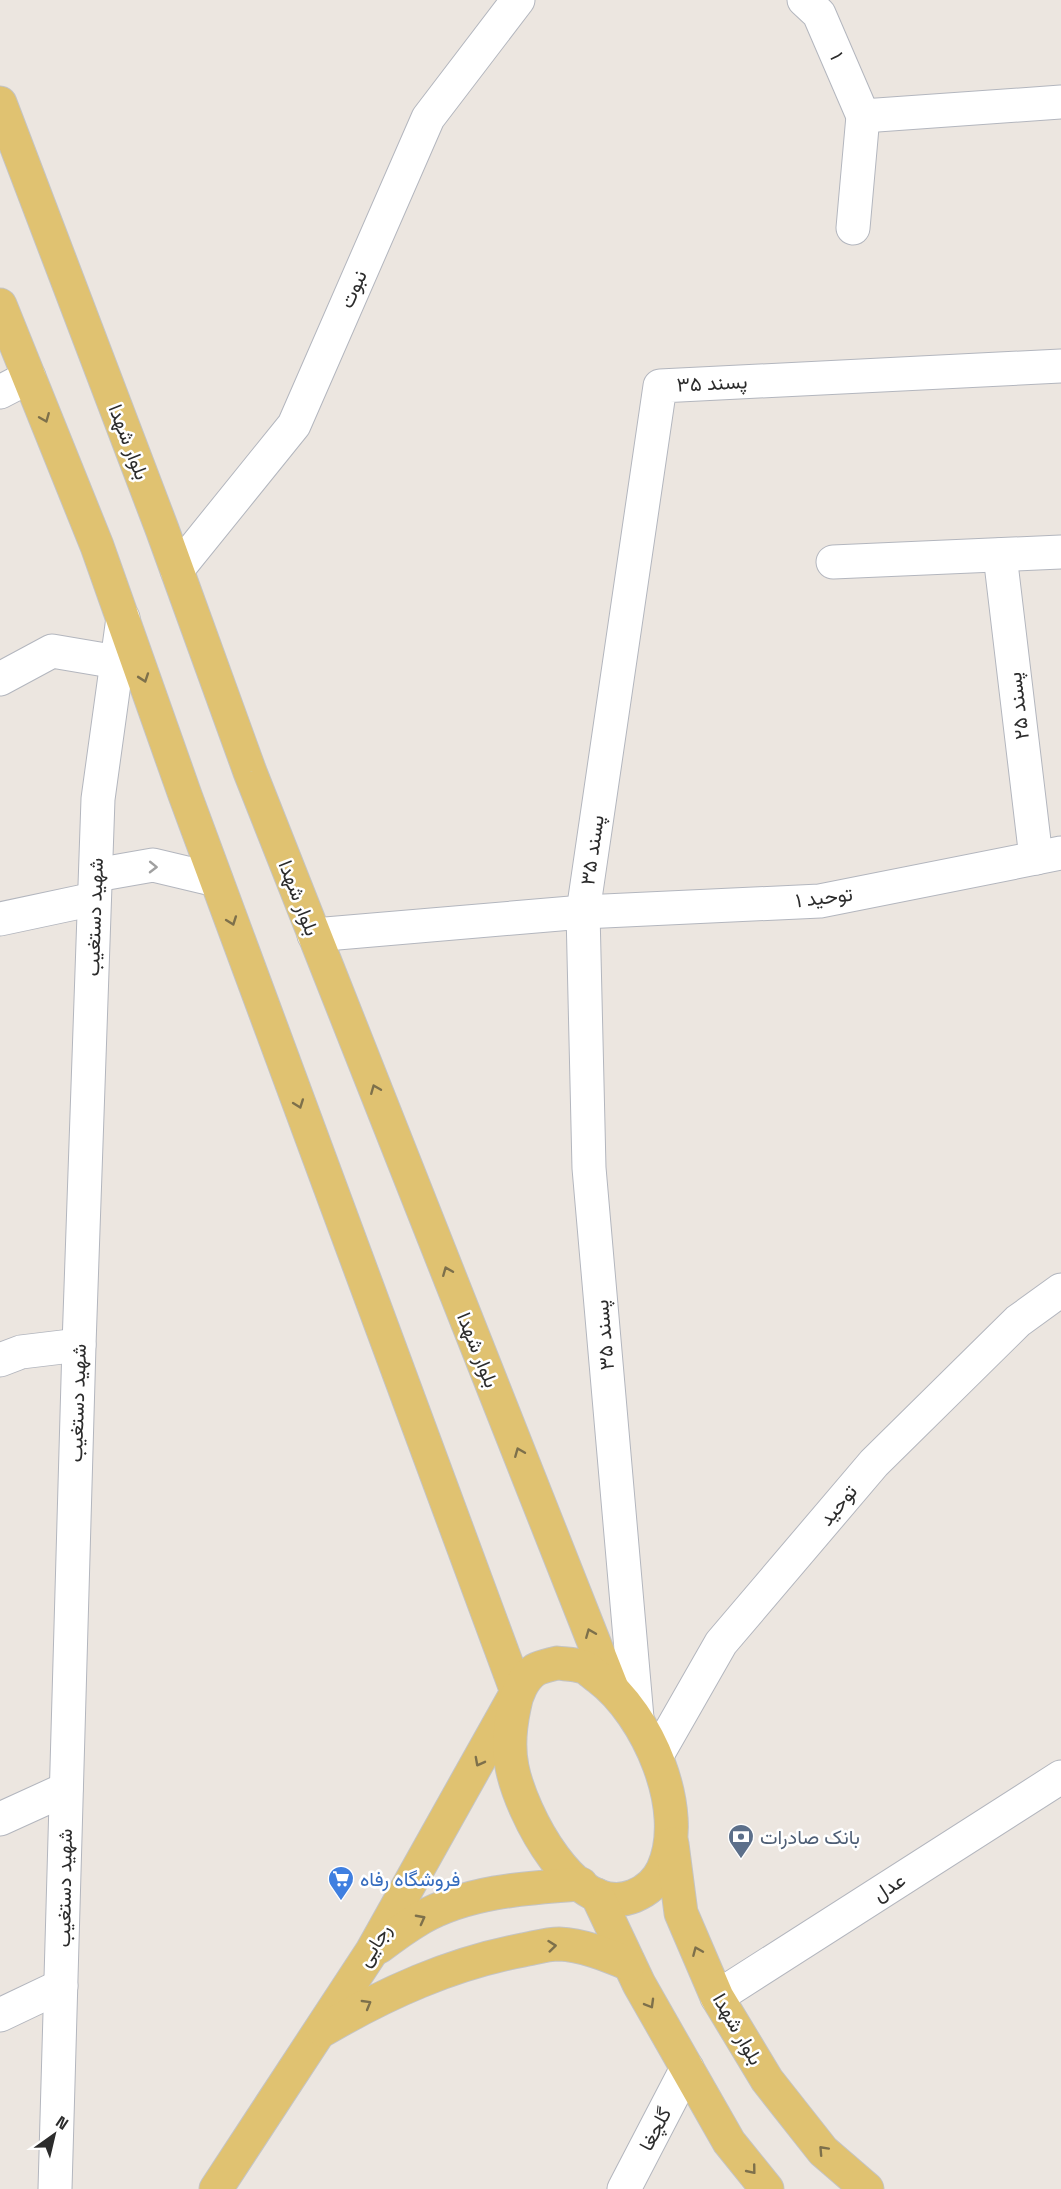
<svg xmlns="http://www.w3.org/2000/svg" width="1061" height="2189" font-family="'Space Grotesk',Vazirmatn,sans-serif">
<style>
.lines{fill:none;stroke-linecap:round;stroke-linejoin:round}
.minor-casing{stroke:#b3b6be;stroke-width:35}
.major-casing{stroke:#c4c4c4;stroke-width:35}
.minor{stroke:#fff;stroke-width:33}
.major{stroke:#e0c271;stroke-width:33}
.oneway{stroke:#7d704b}
.oneway2{stroke:#a0a0a0}
.labels{text-anchor:middle;stroke-width:5;stroke-linejoin:round;paint-order:stroke}
.street-label{font-size:20px;fill:#2c2c2c;stroke:#fff}
.service-label{font-size:20px;fill:#4e5e75;stroke:#fff;text-anchor:start}
.shop-label{font-size:20px;fill:#366cbe;stroke:#fff;text-anchor:start}
</style>
<rect width="100%" height="100%" fill="#ece6e0"/>
<g class="lines">
<defs>
<g id="minor">
<polyline points="804,0 819,14 863,116"/>
<polyline points="853,228 863,116 1061,102"/>
<polyline points="0,392 29,377"/>
<polyline points="1000,555 1036,858"/>
<polyline points="833,562 1061,552"/>
<polyline points="177,570 294,425 428,118 518,0"/>
<polyline points="0,679 52,651 117,662"/>
<polyline points="96,875 153,865 216,880"/>
<polyline points="0,919 94,899"/>
<polyline points="314,935 583,912 820,901 1061,853"/>
<polyline points="0,1360 21,1352 79,1345"/>
<polyline points="637,1718 589,1168 583,912 660,386 1061,366"/>
<polyline points="657,1755 721,1643 874,1463 1018,1321 1061,1290"/>
<polyline points="0,1819 66,1789"/>
<polyline points="717,1997 1061,1777"/>
<polyline points="0,2015 61,1986"/>
<polyline points="55,2189 79,1345 98,799 123,618"/>
<polyline points="624,2189 687,2068"/>
</g>
<g id="major">
<polyline points="0,103 162,529 250,772 612,1688"/>
<polyline points="0,305 97,546 185,795 517,1692 372,1951 216,2189"/>
<path d="M557 1663C565 1664 576 1664 584 1667 589 1669 594 1675 599 1678 647 1714 690 1810 663 1869 657 1882 646 1891 634 1896 575 1920 521 1813 512 1767 508 1748 510 1727 514 1708 516 1695 523 1678 535 1670 542 1666 550 1665 557 1663Z"/>
<polyline points="672,1844 681,1913 717,1997 767,2080 823,2151 867,2189"/>
<polyline points="597,1895 639,1984 729,2142 767,2189"/>
<path d="M379 1947C392 1937 406 1927 421 1918 469 1891 527 1888 581 1884"/>
<path d="M323 2030C386 1993 450 1964 523 1950 534 1948 547 1944 559 1944 583 1945 607 1955 629 1964"/>
</g>
</defs>
<!-- minor casing -->
<use href="#minor" class="minor-casing"/>
<!-- major casing -->
<use href="#major" class="major-casing"/>
<!-- minor -->
<use href="#minor" class="minor"/>
<!-- major -->
<use href="#major" class="major"/>
</g>
<!-- one-way arrows -->
<defs><path id="oneway-chevron" d="M-2-3.5L2.5 0L-2 3.5" fill="none" stroke-width="1.6" stroke-linecap="round" stroke-linejoin="round" transform="scale(1.5)"/></defs>
<g class="oneway">
<use href="#oneway-chevron" transform="translate(45 418) rotate(68)"/>
<use href="#oneway-chevron" transform="translate(144 678) rotate(71)"/>
<use href="#oneway-chevron" transform="translate(232 921) rotate(70)"/>
<use href="#oneway-chevron" transform="translate(375 1089) rotate(-112)"/>
<use href="#oneway-chevron" transform="translate(299 1104) rotate(70)"/>
<use href="#oneway-chevron" transform="translate(447 1271) rotate(-112)"/>
<use href="#oneway-chevron" transform="translate(519 1452) rotate(-112)"/>
<use href="#oneway-chevron" transform="translate(590 1633) rotate(-112)"/>
<use href="#oneway-chevron" transform="translate(479 1762) rotate(118)"/>
<use href="#oneway-chevron" transform="translate(421 1919) rotate(-28)"/>
<use href="#oneway-chevron" transform="translate(552 1946) rotate(-6)"/>
<use href="#oneway-chevron" transform="translate(697 1951) rotate(-113)"/>
<use href="#oneway-chevron" transform="translate(367 2004) rotate(-30)"/>
<use href="#oneway-chevron" transform="translate(650 2004) rotate(60)"/>
<use href="#oneway-chevron" transform="translate(823 2150) rotate(-133)"/>
<use href="#oneway-chevron" transform="translate(752 2170) rotate(51)"/>
</g>
<use class="oneway2" href="#oneway-chevron" transform="translate(153 867) rotate(1)"/>
<!-- icons -->
<defs>
<symbol id="bank-pin" viewBox="-11 -11 22 30"><path d="M0 17L-7.5 6A9.5 9.5 0 1 1 7.5 6Z" fill="#5c6f8a" stroke="#fff"/><path d="M-6-4H6V4H-6ZM0-2.3a2.3 2.3 0 1 0 0 4.6a2.3 2.3 0 1 0 0-4.6Z" fill="#fff"/></symbol>
<symbol id="supermarket-pin" viewBox="-11 -11 22 30"><path d="M0 17L-7.5 6A9.5 9.5 0 1 1 7.5 6Z" fill="#3f7fe0" stroke="#fff"/><path d="M-6-5.5h2.5l.6 2H6L4.5 2H-2.5L-4.4-4H-6ZM-1.5 3.2a1.3 1.3 0 1 0 .1 0ZM3 3.2a1.3 1.3 0 1 0 .1 0Z" fill="#fff"/></symbol>
</defs>
<g fill-rule="evenodd">
<use href="#bank-pin" x="726" y="1822" width="30" height="40"/>
<use href="#supermarket-pin" x="326" y="1864" width="30" height="40"/>
</g>
<g class="labels">
<!-- street labels -->
<g class="street-label">
<text transform="translate(837 56) rotate(67)" y="7">۱</text>
<text transform="translate(353 289) rotate(-66)" y="7">نبوت</text>
<text transform="translate(712 383) rotate(-3)" y="7">پسند ۳۵</text>
<text transform="translate(129 442) rotate(69)" y="7">بلوار شهدا</text>
<text transform="translate(1018 706) rotate(-97)" y="7">پسند ۲۵</text>
<text transform="translate(592 850) rotate(-82)" y="7">پسند ۳۵</text>
<text transform="translate(824 897) rotate(-7)" y="7">توحید ۱</text>
<text transform="translate(299 898) rotate(69)" y="7">بلوار شهدا</text>
<text transform="translate(94 917) rotate(-88)" y="7">شهید دستغیب</text>
<text transform="translate(604 1335) rotate(-95)" y="7">پسند ۳۵</text>
<text transform="translate(478 1350) rotate(68)" y="7">بلوار شهدا</text>
<text transform="translate(77 1403) rotate(-88)" y="7">شهید دستغیب</text>
<text transform="translate(838 1505) rotate(-50)" y="7">توحید</text>
<text transform="translate(889 1887) rotate(-33)" y="7">عدل</text>
<text transform="translate(64 1888) rotate(-89)" y="7">شهید دستغیب</text>
<text transform="translate(374 1945) rotate(-58)" y="7">رجایی</text>
<text transform="translate(738 2029) rotate(60)" y="7">بلوار شهدا</text>
<text transform="translate(655 2129) rotate(-62)" y="7">گلچغا</text>
</g>
<!-- service labels -->
<g class="service-label">
<text x="760" y="1844">بانک صادرات</text>
</g>
<!-- shop labels -->
<g class="shop-label">
<text x="360" y="1886">فروشگاه رفاه</text>
</g>
</g>
<!-- north arrow -->
<g transform="translate(54 2135) rotate(34)" stroke="#ffffff" stroke-width="4.5" paint-order="stroke">
<path d="M0-4.5L10 22L0 15L-10 22Z" fill="#2c2c2c"/>
<text y="-9" font-size="16" font-weight="bold" text-anchor="middle" fill="#2c2c2c">N</text>
</g>
</svg>
